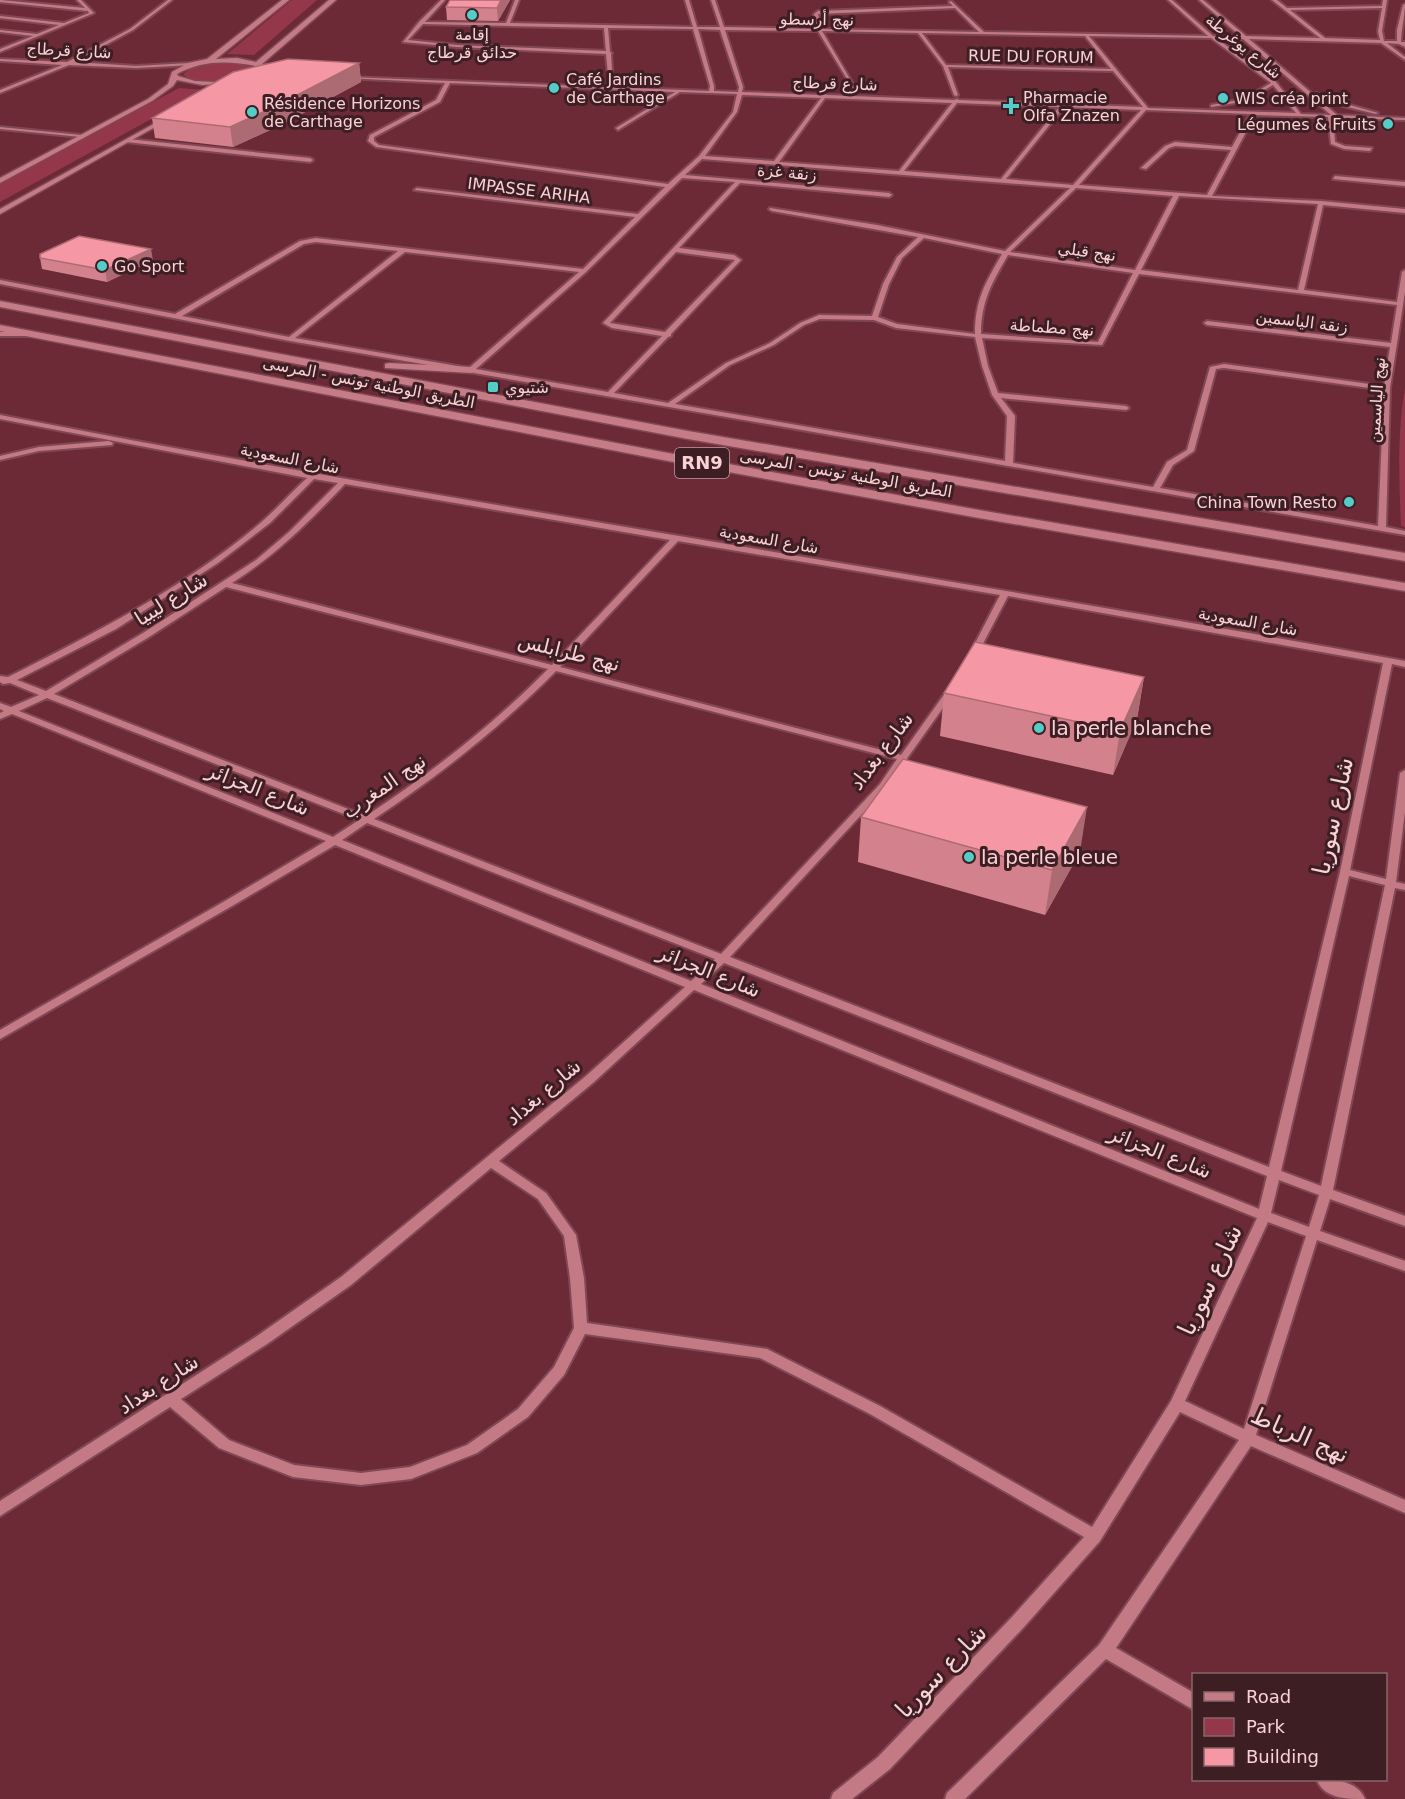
<svg xmlns="http://www.w3.org/2000/svg" width="1405" height="1799" font-family="'DejaVu Sans',Vazirmatn,sans-serif">
<style>
.green{fill:#95374a}
.lines{fill:none;stroke-linecap:round;stroke-linejoin:round}
.minor-casing{stroke:#804855;stroke-width:4}
.major-casing{stroke:#804855;stroke-width:3}
.highway-casing{stroke:#804855;stroke-width:3}
.minor{fill:#c37a84;fill-rule:evenodd}
.major{fill:#c47b85;fill-rule:evenodd}
.highway{fill:#c57c86;fill-rule:evenodd}
.wall{fill:#d3828d}
.shaded-wall{fill:#ac6a73}
.building{fill:#f597a4;stroke:#ac6a73;stroke-width:1.5}
.poi-dot{fill:#54cdc8;stroke:#3d1f23;stroke-width:2}
.labels{text-anchor:middle;stroke-width:6;stroke-linejoin:round;paint-order:stroke}
.far-street-label{font-size:16px;fill:#fad1d5;stroke:#3d1f23}
.far-poi-label{font-size:16px;fill:#fad1d5;stroke:#3d1f23;text-anchor:start}
.shield{fill:#3d1f23;stroke:#c19ca0;stroke-width:1.5}
.shield-label{font-size:18px;font-weight:bold;fill:#fad1d5}
.street-label{font-size:20px;fill:#fad1d5;stroke:#3d1f23}
.poi-label{font-size:20px;fill:#fad1d5;stroke:#3d1f23;text-anchor:start}
.near-street-label{font-size:24px;fill:#fad1d5;stroke:#3d1f23}
</style>
<rect width="100%" height="100%" fill="#6b2a36"/>
<!-- green -->
<g class="green">
<polygon points="292,0 317,0 254,55 227,54"/>
<path d="M221 62 248 64 259 70C240 76 199 92 183 74L195 66Z"/>
<polygon points="179,88 204,90 0,202 0,184"/>
<path d="M1405 388V527L1401 526C1399 479 1397 435 1405 388Z"/>
</g>
<g class="lines">
<defs>
<g id="minor">
<polygon points="0,0 85,8 77,0 81,0 94,13 0,52 0,49 33,36 0,32 0,30 37,34 59,25 0,18 0,16 64,23 89,13 88,11 0,2"/>
<polygon points="168,0 172,0 133,30 74,62 136,66 190,63 192,65 136,68 69,65 0,93 0,90 62,65 0,61 0,59 67,62 130,29"/>
<path d="M441 0H445L425 22 506 23 515 0H519L510 23 693 27 685 0H689L697 27H720L711 0H715L724 27 817 29 814 14 818 11 953 6 949 2 951 1 984 32 1208 36 1168 0H1172L1213 36H1240L1199 0H1203L1246 36 1320 38 1272 0H1277L1287 8 1382 6 1383 0H1387L1382 31 1384 41H1397V30L1403 5 1405 4C1405 17 1401 29 1401 42H1405V47L1399 44 1387 43 1405 57V60L1381 43 1249 39 1337 115 1405 118V120L1333 118 1335 142 1345 146 1372 148 1370 151 1344 149 1331 144 1328 117 1255 115 1212 196 1321 201 1405 209V213L1323 205 1304 290 1397 302 1402 272 1405 270V292L1390 388 1386 527 1405 531V535L290 341 0 284V280L175 314 300 241 316 238 583 269 635 217 414 190 417 188 638 214 665 187 376 147 368 141 370 135 436 100 445 83 346 78 348 77 709 91 710 86 693 29 608 28 610 52 612 53 611 54 613 85 611 86 609 85 606 54 457 47 403 42 419 22ZM955 8 979 32 822 29 818 14ZM1382 8 1378 31 1380 40 1325 38 1290 10ZM423 24 604 28 606 51 457 45 408 40ZM698 29 720 30 739 87 738 92 714 91V86ZM725 30 818 31 855 92 857 91 822 31 918 33 943 66 954 95 956 96 958 95 948 67 1113 71 1143 107 959 100 957 99 954 100 827 95 825 94 823 95 742 92 743 87ZM922 33 1085 36 1111 69 946 65ZM1089 36 1211 38 1271 83 1244 99 1211 105V107L1247 101 1273 85 1296 113 1148 108ZM1216 38 1243 39 1331 115 1301 114 1276 82ZM450 83 675 92 616 128 618 130 680 92 737 94 733 112 699 156 668 184 379 145 374 141V137L440 102ZM742 95 821 98 774 161 705 156 737 112ZM825 98 952 103 899 171 779 162ZM957 103 1059 107 1001 179 904 171ZM1064 107 1141 110 1073 185 1006 179ZM1146 110 1250 114 1232 147 1175 142 1165 146 1141 168 1146 169 1169 148 1175 146 1231 150 1207 195 1079 185ZM702 159 1070 188 1005 251 877 225 770 208 769 209 772 211 918 237 897 257 883 284 872 316 819 315 800 323 770 343 726 363 668 403 614 393 668 337 671 336V334L741 260 734 255 679 248 740 183 889 197 892 195 889 193 685 175ZM682 178 735 182 603 323 612 328 662 336 608 392 476 369 586 272ZM1076 188 1173 196 1135 270 1010 252ZM1179 196 1318 204 1298 290 1141 270ZM924 238 1002 254C986 282 975 299 975 334L897 324 878 317 889 284 902 258ZM316 242 398 251 289 337 182 316 304 244ZM405 252 579 272 469 368 295 338ZM676 252 735 260 665 332 610 323ZM1008 255 1133 273 1098 342 981 334C981 301 992 283 1008 255ZM1139 274 1397 305 1391 343 1207 321 1204 323 1207 325 1390 347 1384 386 1224 364 1210 367 1187 450 1167 462 1153 487 1013 463 1015 416 1001 398 1126 410 1129 408 1126 406 998 393 988 366 982 338 1102 345ZM820 319 874 320 896 328 975 337 982 366 992 395 1007 416 1005 461 675 404 730 365 774 345 804 325ZM1224 368 1384 390 1378 526 1160 488 1173 465 1194 451 1216 369Z"/>
<polygon points="1316,93 1343,103 1378,113 1376,114 1339,105 1314,95"/>
<polygon points="0,127 81,135 83,136 81,137 0,129"/>
<polygon points="128,139 310,158 313,160 310,162 126,142"/>
<polygon points="1335,176 1405,182 1405,186 1333,179"/>
<polygon points="0,332 27,332 30,334 27,336 0,336"/>
<path d="M0 415C467 506 937 575 1405 661V667L1392 664 1350 870 1386 879 1400 773 1405 770V812L1396 882 1405 884V890L1395 888 1333 1190 1405 1216V1226L1330 1199 1320 1231 1405 1261V1271L1317 1240 1256 1435 1405 1500V1513L1251 1446 1116 1648 1194 1693V1710L1106 1659 965 1799H945L947 1793 1099 1645 1239 1440 1180 1412 1100 1541 1024 1627 890 1769 852 1799H831L833 1793 878 1757 1012 1617 1084 1537 870 1414 760 1358 585 1334 564 1375 528 1417 477 1453 411 1479 361 1485 293 1477 219 1448 170 1407 0 1516V1501L257 1336 341 1277 586 1076 685 987 335 845 232 906 0 1039V1030L225 901 326 841 12 714 0 719V713L4 711 0 709V703L11 707 39 695 10 683 3 684 0 682V676L8 677C97 632 189 585 265 519 279 506 293 491 307 478L0 419ZM314 479 338 483 289 532 256 560 143 633 46 691 17 680 116 629 218 563 270 523ZM345 484 670 540 552 665 232 583C277 554 308 523 345 484ZM678 541 1000 595 969 655 973 658 977 655 1008 596 1383 663 1340 872 1269 1167 730 957 886 788 955 691 951 688 948 689 901 755 560 667ZM226 587 548 669C493 725 431 773 366 816L54 694 149 637ZM556 671 897 759 880 784 721 954 374 819C440 775 501 727 556 671ZM47 698 359 820 333 837 19 711ZM367 823 715 959 691 981 342 840ZM1349 876 1385 885 1321 1186 1281 1171ZM724 963 1267 1176 1259 1209 701 984ZM694 990 1257 1218 1171 1401 1092 1527 880 1406 767 1349 587 1323 584 1278 576 1235 546 1193 499 1161 594 1082ZM491 1168 538 1199 564 1236 570 1278 574 1328 554 1367 518 1409 467 1445 410 1467 361 1473 294 1465 229 1440 181 1399 267 1344 351 1285ZM1279 1180 1319 1195 1309 1227 1271 1213ZM1268 1222 1306 1236 1244 1429 1185 1401Z"/>
<polygon points="109,441 113,443 112,445 39,451 0,460 0,456 39,447"/>
<path d="M1317 1780C1333 1778 1358 1781 1365 1799 1348 1799 1324 1799 1317 1780Z"/>
</g>
<g id="major">
<path d="M282 0H289L216 59 237 58 256 62 329 0H336L262 64 266 65 269 70 257 79 252 78 263 69 261 67C232 61 204 59 177 74L178 76 195 81 234 83 202 85 177 80 173 86 152 101 0 183V178L148 99 168 84 172 72 188 63 207 59Z"/>
<polygon points="168,116 173,117 0,214 0,209"/>
</g>
<g id="highway">
<polygon points="0,301 688,431 1405,553 1405,561 688,439 0,307"/>
<polygon points="0,325 663,452 979,510 1405,583 1405,591 979,518 663,460 0,331"/>
<polygon points="389,363 471,367 477,370 471,373 385,368 385,364"/>
</g>
</defs>
<!-- minor casing -->
<use href="#minor" class="minor-casing"/>
<!-- major casing -->
<use href="#major" class="major-casing"/>
<!-- highway casing -->
<use href="#highway" class="highway-casing"/>
<!-- minor -->
<use href="#minor" class="minor"/>
<!-- major -->
<use href="#major" class="major"/>
<!-- highway -->
<use href="#highway" class="highway"/>
</g>
<!-- wall -->
<g class="wall">
<polygon points="510,0 498,21 447,20 446,7"/>
<polygon points="359,63 361,82 281,125 233,147 155,138 152,118"/>
<polygon points="40,258 153,260 107,282 42,269"/>
<polygon points="1144,677 1137,719 1113,775 940,736 944,693"/>
<polygon points="861,817 1080,852 1045,915 858,862"/>
</g>
<!-- shaded-wall -->
<g class="shaded-wall">
<polygon points="501,0 510,0 498,21 497,8"/>
<polygon points="359,63 361,82 281,125 233,147 230,127"/>
<polygon points="151,249 153,260 107,282 105,270"/>
<polygon points="1144,677 1137,719 1113,775 1120,731"/>
<polygon points="1087,807 1080,852 1045,915 1052,870"/>
</g>
<!-- building -->
<g class="building">
<polygon points="450,0 501,0 497,8 446,7"/>
<polygon points="288,59 359,63 278,105 230,127 152,118 233,72"/>
<polygon points="79,236 151,249 105,270 40,258 40,254"/>
<polygon points="975,642 1144,677 1120,731 944,693"/>
<polygon points="903,759 1087,807 1052,870 861,817"/>
</g>
<!-- markers -->
<g class="poi-dot">
<circle cx="472" cy="15" r="6"/>
<circle cx="554" cy="88" r="6"/>
<circle cx="1223" cy="98" r="6"/>
<path d="M1008 97h6v6h6v6h-6v6h-6v-6h-6v-6h6z"/>
<circle cx="252" cy="112" r="6"/>
<circle cx="1388" cy="124" r="6"/>
<circle cx="102" cy="266" r="6"/>
<rect x="487" y="381" width="12" height="12" rx="3"/>
<circle cx="1349" cy="502" r="6"/>
<circle cx="1039" cy="728" r="6"/>
<circle cx="969" cy="857" r="6"/>
</g>
<g class="labels">
<!-- far-street labels -->
<g class="far-street-label">
<text transform="translate(817 19) rotate(1)" y="6">نهج أرسطو</text>
<text transform="translate(1244 46) rotate(39)" y="6">شارع يوغرطة</text>
<text transform="translate(69 50) rotate(3)" y="6">شارع قرطاج</text>
<text transform="translate(1031 56) rotate(1)" y="6">RUE DU FORUM</text>
<text transform="translate(835 83) rotate(2)" y="6">شارع قرطاج</text>
<text transform="translate(787 172) rotate(5)" y="6">زنقة غزة</text>
<text transform="translate(529 190) rotate(7)" y="6">IMPASSE ARIHA</text>
<text transform="translate(1087 251) rotate(8)" y="6">نهج قبلي</text>
<text transform="translate(1302 321) rotate(7)" y="6">زنقة الياسمين</text>
<text transform="translate(1052 327) rotate(4)" y="6">نهج مطماطة</text>
<text transform="translate(369 382) rotate(11)" y="6">الطريق الوطنية تونس - المرسى</text>
<text transform="translate(1376 400) rotate(-86)" y="6">نهج الياسمين</text>
<text transform="translate(290 458) rotate(11)" y="6">شارع السعودية</text>
<text transform="translate(846 473) rotate(10)" y="6">الطريق الوطنية تونس - المرسى</text>
<text transform="translate(769 539) rotate(10)" y="6">شارع السعودية</text>
<text transform="translate(1248 621) rotate(10)" y="6">شارع السعودية</text>
</g>
<!-- far-poi labels -->
<g class="far-poi-label">
<text x="472" y="40" text-anchor="middle">إقامة<tspan x="472" dy="18">حدائق قرطاج</tspan></text>
<text x="566" y="85">Café Jardins<tspan x="566" dy="18">de Carthage</tspan></text>
<text x="1023" y="103">Pharmacie<tspan x="1023" dy="18">Olfa Znazen</tspan></text>
<text x="1235" y="104">WIS créa print</text>
<text x="264" y="109">Résidence Horizons<tspan x="264" dy="18">de Carthage</tspan></text>
<text x="1376" y="130" text-anchor="end">Légumes &amp; Fruits</text>
<text x="114" y="272">Go Sport</text>
<text x="505" y="393">شتيوي</text>
<text x="1337" y="508" text-anchor="end">China Town Resto</text>
</g>
<!-- shield labels -->
<rect class="shield" x="675" y="448" width="54" height="30" rx="4.5"/>
<g class="shield-label">
<text x="702" y="469">RN9</text>
</g>
<!-- street labels -->
<g class="street-label">
<text transform="translate(171 599) rotate(-32)" y="7">شارع ليبيا</text>
<text transform="translate(569 652) rotate(14)" y="7">نهج طرابلس</text>
<text transform="translate(881 751) rotate(-53)" y="7">شارع بغداد</text>
<text transform="translate(384 786) rotate(-35)" y="7">نهج المغرب</text>
<text transform="translate(258 789) rotate(22)" y="7">شارع الجزائر</text>
<text transform="translate(709 971) rotate(22)" y="7">شارع الجزائر</text>
<text transform="translate(543 1092) rotate(-40)" y="7">شارع بغداد</text>
<text transform="translate(1160 1152) rotate(22)" y="7">شارع الجزائر</text>
<text transform="translate(158 1384) rotate(-33)" y="7">شارع بغداد</text>
</g>
<!-- poi labels -->
<g class="poi-label">
<text x="1051" y="735">la perle blanche</text>
<text x="981" y="864">la perle bleue</text>
</g>
<!-- near-street labels -->
<g class="near-street-label">
<text transform="translate(1333 816) rotate(-78)" y="8">شارع سوريا</text>
<text transform="translate(1210 1280) rotate(-65)" y="8">شارع سوريا</text>
<text transform="translate(1300 1435) rotate(24)" y="8">نهج الرباط</text>
<text transform="translate(941 1671) rotate(-46)" y="8">شارع سوريا</text>
</g>
</g>
<!-- legend -->
<rect x="1192" y="1673" width="195" height="108" fill="#3d1f23" stroke="#89666a" stroke-width="1.5"/>
<rect x="1204" y="1692" width="30" height="9" fill="#c47b85" stroke="#89666a" stroke-width="1.5"/>
<text x="1246" y="1703" font-size="18" fill="#fad1d5">Road</text>
<rect x="1204" y="1718" width="30" height="18" fill="#95374a" stroke="#89666a" stroke-width="1.5"/>
<text x="1246" y="1733" font-size="18" fill="#fad1d5">Park</text>
<rect x="1204" y="1748" width="30" height="18" fill="#f597a4" stroke="#89666a" stroke-width="1.5"/>
<text x="1246" y="1763" font-size="18" fill="#fad1d5">Building</text>
</svg>
